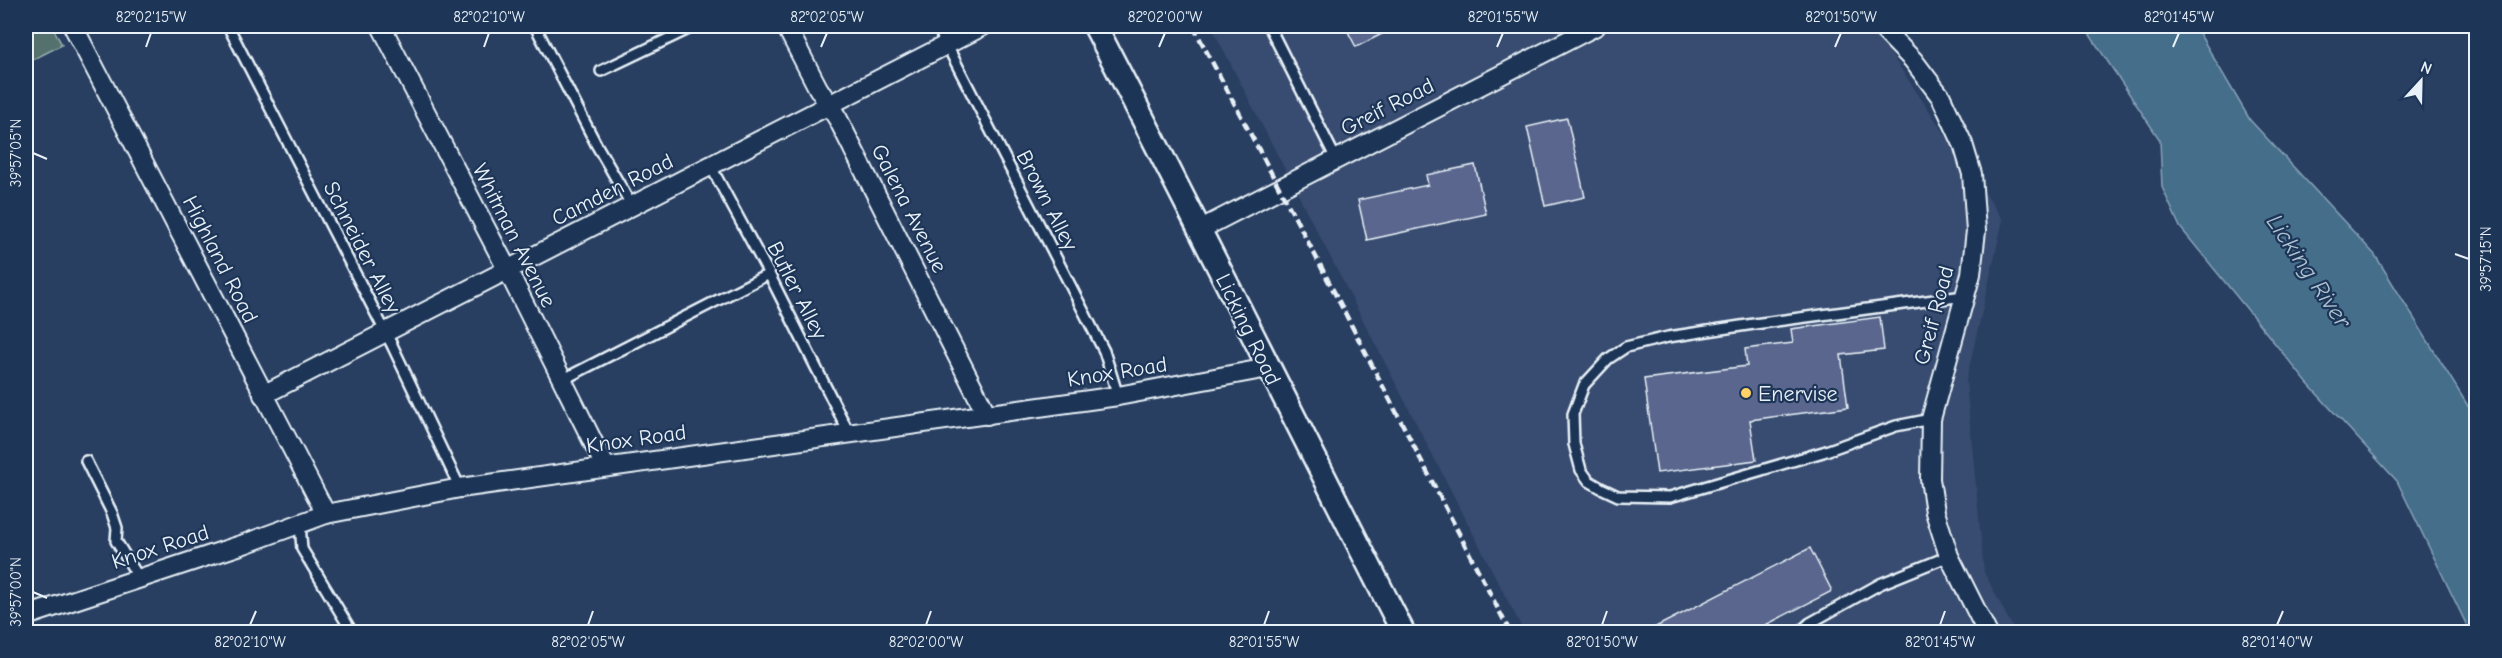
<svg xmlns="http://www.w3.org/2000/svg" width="2502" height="658" font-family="'Comic Neue',sans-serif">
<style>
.built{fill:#384b6f}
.green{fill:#55716e;stroke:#9eb1b3;stroke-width:1.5}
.water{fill:#446e8b;stroke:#86a2b7;stroke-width:1.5}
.building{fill:#5a668e;stroke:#e8f1f8;stroke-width:1.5}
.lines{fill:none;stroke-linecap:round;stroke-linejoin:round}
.service-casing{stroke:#e8f1f8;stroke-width:14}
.minor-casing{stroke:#e8f1f8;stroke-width:22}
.tertiary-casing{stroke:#e8f1f8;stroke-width:27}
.service{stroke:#1d3557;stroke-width:9}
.minor{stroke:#1d3557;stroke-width:18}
.tertiary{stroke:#1d3557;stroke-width:22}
.rail{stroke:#e8f1f8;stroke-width:4.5;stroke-dasharray:9 4.5;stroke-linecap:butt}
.ticks{fill:none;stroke:#e8f1f8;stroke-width:2}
.poi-dot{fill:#ffd166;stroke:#1d3557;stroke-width:2}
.labels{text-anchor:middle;stroke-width:4.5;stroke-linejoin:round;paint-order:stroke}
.street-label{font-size:22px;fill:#e8f1f8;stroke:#1d3557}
.poi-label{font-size:22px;fill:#e8f1f8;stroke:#1d3557;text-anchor:start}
.water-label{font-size:24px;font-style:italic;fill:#afc3d2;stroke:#1d3557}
.neatline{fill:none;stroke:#e8f1f8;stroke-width:2}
.ticks-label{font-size:15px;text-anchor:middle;fill:#e8f1f8}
</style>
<rect width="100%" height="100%" fill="#293f62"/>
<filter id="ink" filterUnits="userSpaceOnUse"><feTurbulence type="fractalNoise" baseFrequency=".0167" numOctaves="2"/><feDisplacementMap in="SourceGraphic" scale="12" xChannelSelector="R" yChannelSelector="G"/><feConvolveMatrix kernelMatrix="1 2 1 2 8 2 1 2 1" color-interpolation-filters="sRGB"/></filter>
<g filter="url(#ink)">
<!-- built -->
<polygon class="built" points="1211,26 1872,26 2003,220 1966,381 1984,572 2015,632 1524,632"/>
<!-- green -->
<polygon class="green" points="26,26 52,26 62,45 26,63"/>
<!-- water -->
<polygon class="water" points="2084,26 2195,26 2250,120 2375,255 2476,419 2476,632 2470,632 2397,481 2308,384 2180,227 2162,187 2160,140"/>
<!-- building -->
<g class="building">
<polygon points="1345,26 1398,26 1356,47"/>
<polygon points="1567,118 1585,197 1545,206 1527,127"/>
<polygon points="1475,165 1486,214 1367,240 1358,200 1428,185 1426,175"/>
<polygon points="1880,317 1884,350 1841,355 1848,407 1750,420 1756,460 1657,473 1644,379 1747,366 1745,349 1793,343 1791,329"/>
<polygon points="1810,548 1832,591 1750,633 1644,633"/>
</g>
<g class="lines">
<defs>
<g id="service">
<polyline points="228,26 392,345 460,488"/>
<polyline points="535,26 596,144 632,206"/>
<polyline points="937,26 1104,351 1118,396"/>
<polyline points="1269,26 1336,159"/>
<polyline points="601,71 695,26"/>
<polyline points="710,165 769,274 849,433"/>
<polyline points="562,380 769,274"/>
<polyline points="1931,419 1896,426 1823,452 1670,497 1618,496 1601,488 1589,481 1581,470 1574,444 1573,414 1584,385 1608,359 1626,347 1668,337 1754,324 1964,296"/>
<polyline points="86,461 112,513 117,528 116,541 139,578"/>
<polyline points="300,524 302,549 352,632"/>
<polyline points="1800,632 1810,623 1880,584 1949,556"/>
</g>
<g id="minor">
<polyline points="73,26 326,514"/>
<polyline points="381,26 508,271 605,466"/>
<polyline points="786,26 818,88 838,119 987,415"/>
<polyline points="1880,26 1913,60 1941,97 1963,144 1972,174 1976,231 1971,274 1931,419 1930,479 1935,512 1949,556 1987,632"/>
<polyline points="1201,229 1596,26"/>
<polyline points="263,395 983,26"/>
<polyline points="26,616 244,544 326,514 460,488 1118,396 1268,368"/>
</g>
<path id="tertiary" d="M1095 26C1200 227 1300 431 1403 632"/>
</defs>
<!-- service casing -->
<use href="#service" class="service-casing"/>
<!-- minor casing -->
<use href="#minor" class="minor-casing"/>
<!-- tertiary casing -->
<use href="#tertiary" class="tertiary-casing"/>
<!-- service -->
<use href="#service" class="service"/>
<!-- minor -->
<use href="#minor" class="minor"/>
<!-- tertiary -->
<use href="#tertiary" class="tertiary"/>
<!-- rail -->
<polyline class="rail" points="1193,26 1315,255 1510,632"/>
</g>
</g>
<!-- ticks -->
<path class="ticks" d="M146 47 151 33M484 47 489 33M821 47 827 33M1159 47 1165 33M1497 47 1503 33M1835 47 1841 33M2173 47 2179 33M33 153 47 159M2455 254 2469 259M33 592 47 598M250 625 256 611M588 625 593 611M926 625 931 611M1264 625 1269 611M1602 625 1607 611M1940 625 1945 611M2277 625 2283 611"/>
<!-- markers -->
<circle class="poi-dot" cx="1746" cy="393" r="6"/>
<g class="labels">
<!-- street labels -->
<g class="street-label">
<text transform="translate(1387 106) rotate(-27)" y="8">Greif Road</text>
<text transform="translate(612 189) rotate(-27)" y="8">Camden Road</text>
<text transform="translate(1048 200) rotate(63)" y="8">Brown Alley</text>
<text transform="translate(910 208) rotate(63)" y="8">Galena Avenue</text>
<text transform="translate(515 235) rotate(63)" y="8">Whitman Avenue</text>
<text transform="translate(363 247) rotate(63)" y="8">Schneider Alley</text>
<text transform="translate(221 259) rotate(63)" y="8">Highland Road</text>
<text transform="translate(798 290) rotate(63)" y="8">Butler Alley</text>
<text transform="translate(1933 315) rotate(-75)" y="8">Greif Road</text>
<text transform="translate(1249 329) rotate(64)" y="8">Licking Road</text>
<text transform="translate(1117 371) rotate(-9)" y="8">Knox Road</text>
<text transform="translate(636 438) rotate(-8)" y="8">Knox Road</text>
<text transform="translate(160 546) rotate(-18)" y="8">Knox Road</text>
</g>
<!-- poi labels -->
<g class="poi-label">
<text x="1758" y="401">Enervise</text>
</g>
<!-- water labels -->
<g class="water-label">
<text transform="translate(2309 271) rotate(56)" y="8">Licking River</text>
</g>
</g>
<!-- margin -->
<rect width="2502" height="658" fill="none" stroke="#1d3557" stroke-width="66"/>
<!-- north arrow -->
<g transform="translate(2421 81) rotate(22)" stroke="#1d3557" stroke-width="4.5" paint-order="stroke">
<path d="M0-4.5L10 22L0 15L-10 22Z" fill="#e8f1f8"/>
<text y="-9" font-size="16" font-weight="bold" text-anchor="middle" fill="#e8f1f8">N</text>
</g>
<rect x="33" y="33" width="2436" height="592" class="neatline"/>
<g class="ticks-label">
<text x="151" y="22">82°02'15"W</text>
<text x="489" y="22">82°02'10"W</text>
<text x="827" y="22">82°02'05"W</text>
<text x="1165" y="22">82°02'00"W</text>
<text x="1503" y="22">82°01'55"W</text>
<text x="1841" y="22">82°01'50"W</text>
<text x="2179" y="22">82°01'45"W</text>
<text transform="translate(16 153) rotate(-90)" y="5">39°57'05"N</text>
<text transform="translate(2486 259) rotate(-90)" y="5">39°57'15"N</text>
<text transform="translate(16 592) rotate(-90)" y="5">39°57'00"N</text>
<text x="250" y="647">82°02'10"W</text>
<text x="588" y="647">82°02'05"W</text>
<text x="926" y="647">82°02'00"W</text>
<text x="1264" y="647">82°01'55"W</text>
<text x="1602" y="647">82°01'50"W</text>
<text x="1940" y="647">82°01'45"W</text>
<text x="2277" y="647">82°01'40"W</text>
</g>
</svg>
